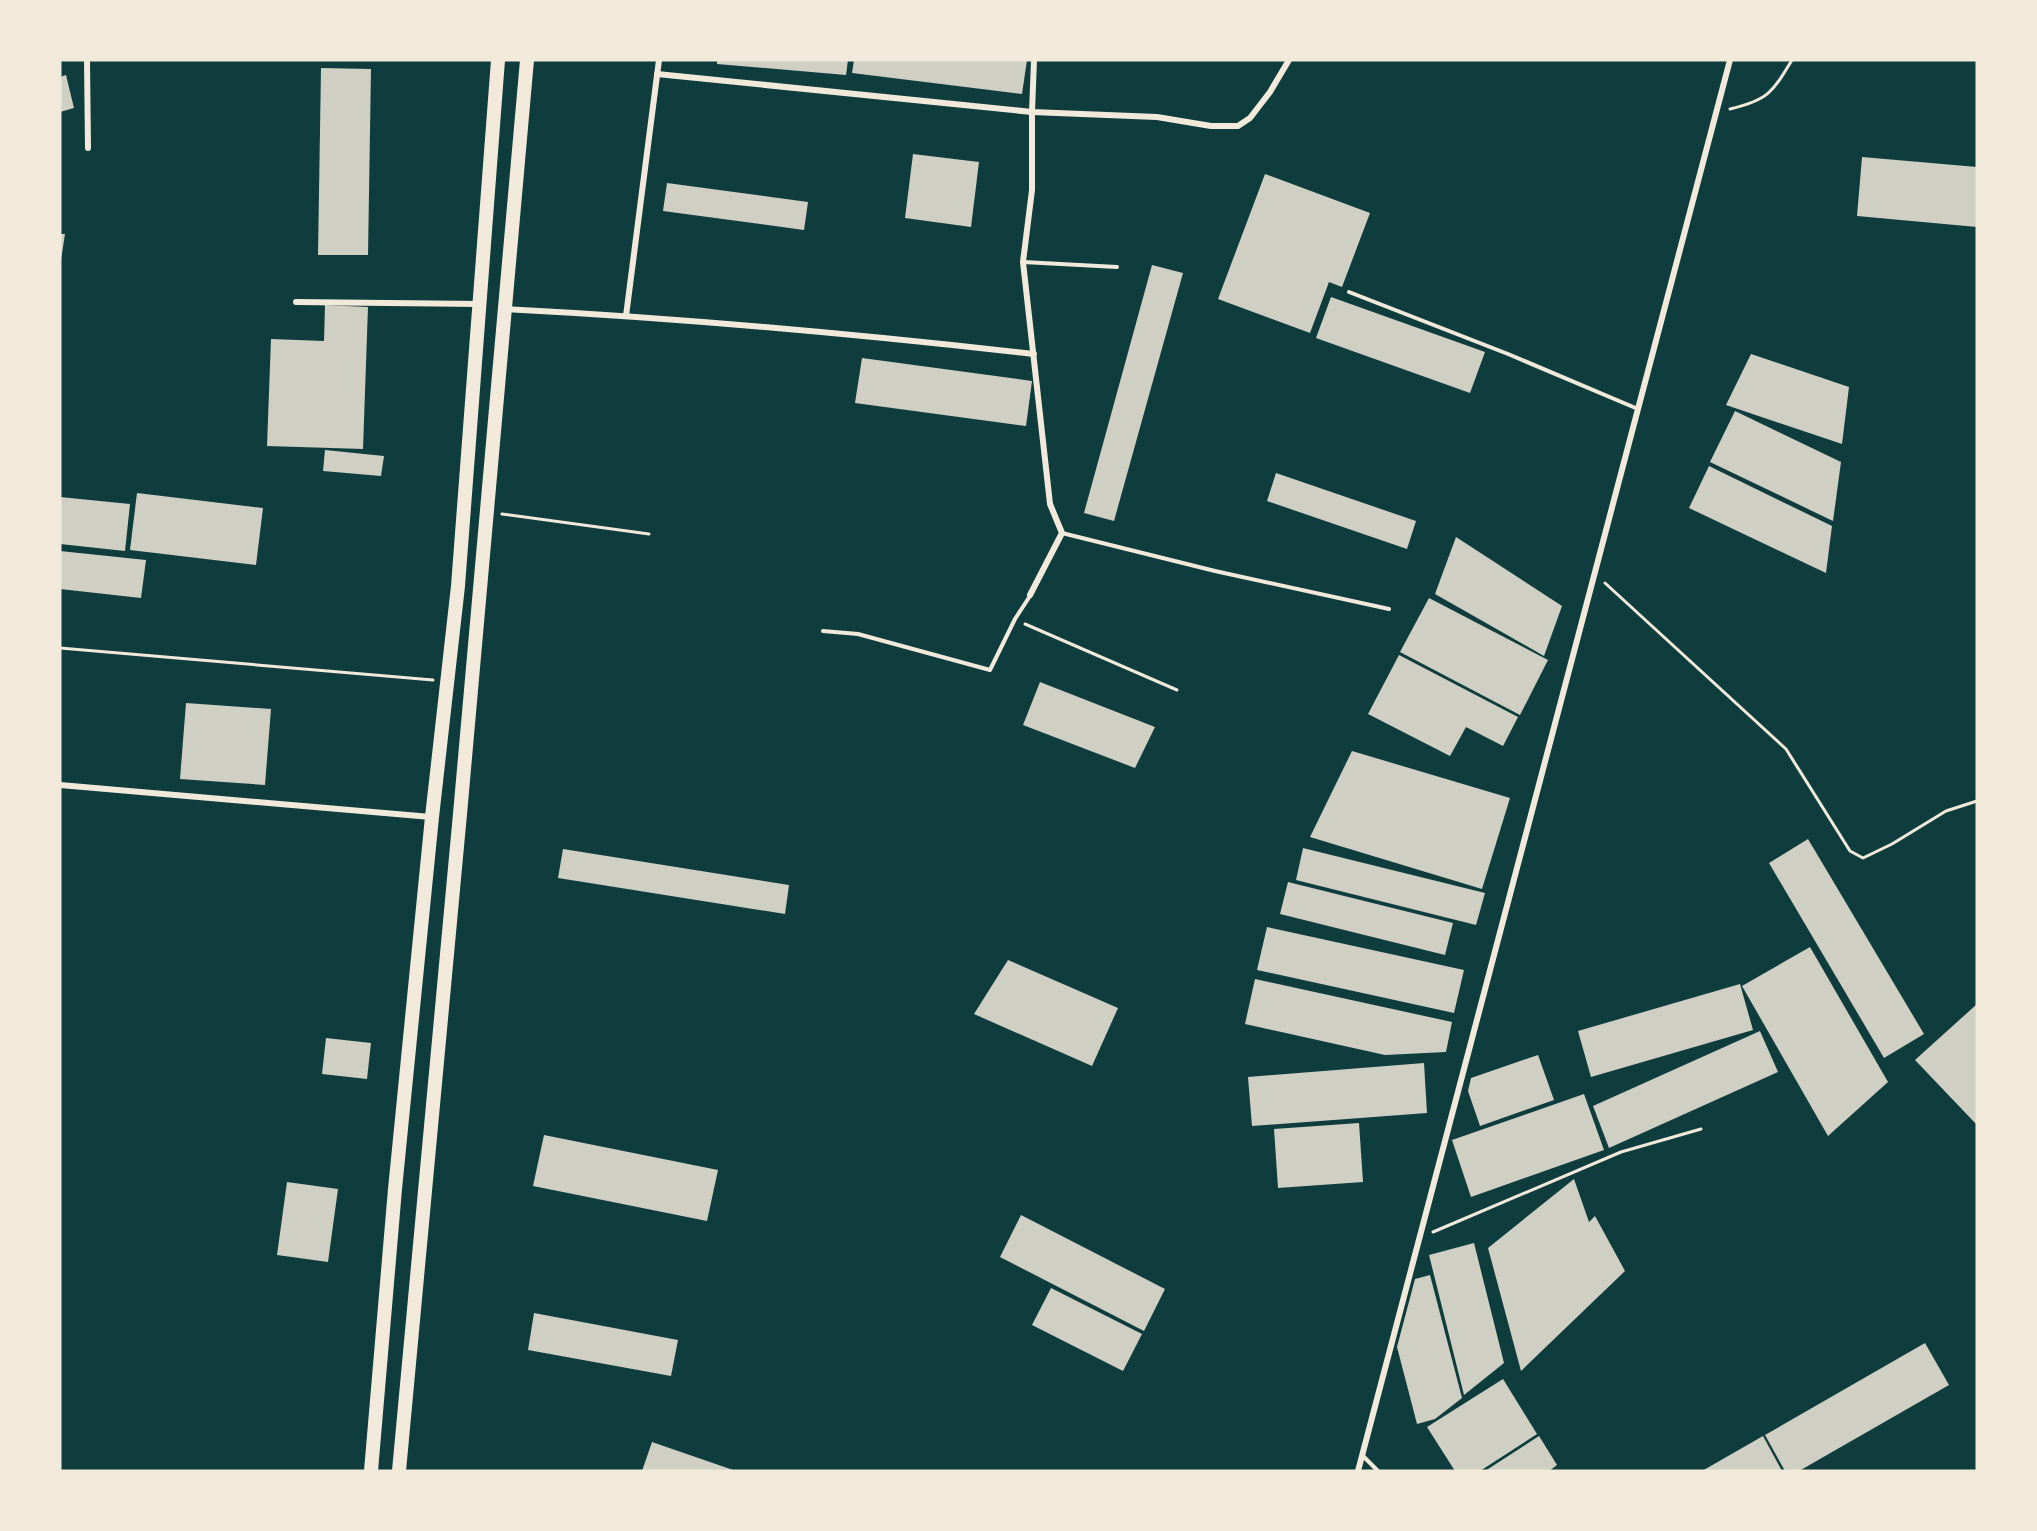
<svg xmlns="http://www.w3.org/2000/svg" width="2037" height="1531" font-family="'Libre Baskerville',serif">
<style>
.building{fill:#cfcfc3}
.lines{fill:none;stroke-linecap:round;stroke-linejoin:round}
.path{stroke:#f1e9da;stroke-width:3}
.service{stroke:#f1e9da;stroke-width:4}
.minor{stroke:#f1e9da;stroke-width:6}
.primary{stroke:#f1e9da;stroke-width:14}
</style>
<rect width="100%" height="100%" fill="#0f3d3e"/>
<!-- building -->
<g class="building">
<polygon points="717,60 848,60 846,75 717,64"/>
<polygon points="854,60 1027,60 1022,94 852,73"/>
<polygon points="321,68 371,69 368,255 318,255"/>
<polygon points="66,75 74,108 60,112 60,77"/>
<polygon points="913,154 979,162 971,227 905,218"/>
<polygon points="1862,157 1977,167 1977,227 1857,216"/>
<polygon points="1265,174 1370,213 1342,287 1329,282 1310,333 1218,299"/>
<polygon points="667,183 808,202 804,230 663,211"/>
<polygon points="60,234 65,234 61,260 60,260"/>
<polygon points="1152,265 1183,273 1114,521 1084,513"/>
<polygon points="1331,297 1485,352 1470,393 1316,338"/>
<polygon points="325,305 368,307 363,449 267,446 271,339 324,341"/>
<polygon points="1751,354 1849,387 1842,444 1726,405"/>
<polygon points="862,358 1032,381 1026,426 855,403"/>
<polygon points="1735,411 1841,462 1833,521 1710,462"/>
<polygon points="325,450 384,456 381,476 323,471"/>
<polygon points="1709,466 1832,526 1826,573 1689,508"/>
<polygon points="1276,473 1416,521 1407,549 1267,501"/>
<polygon points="137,493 263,508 256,565 130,550"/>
<polygon points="60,497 130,504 125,551 60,544"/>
<polygon points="1456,537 1562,606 1544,656 1435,594"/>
<polygon points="60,551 146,560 141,598 60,589"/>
<polygon points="1429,598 1548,660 1520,715 1400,652"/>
<polygon points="1399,655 1518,717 1503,746 1466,727 1450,756 1368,714"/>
<polygon points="1040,682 1155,727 1135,768 1023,725"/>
<polygon points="186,703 271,709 265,785 180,779"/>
<polygon points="1352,751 1510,798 1482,889 1310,837"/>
<polygon points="1808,839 1924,1034 1884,1058 1769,863"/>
<polygon points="1303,848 1485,893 1476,925 1296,880"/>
<polygon points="563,849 789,885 785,914 558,878"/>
<polygon points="1288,882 1453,923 1445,955 1280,914"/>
<polygon points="1267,927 1464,970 1454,1013 1257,970"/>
<polygon points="1810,947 1888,1082 1828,1136 1742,986"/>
<polygon points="1008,960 1118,1008 1092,1066 974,1014"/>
<polygon points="1255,979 1452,1022 1446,1052 1385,1055 1245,1024"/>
<polygon points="1740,984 1753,1030 1591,1077 1578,1031"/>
<polygon points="1977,1004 1977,1125 1915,1060"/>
<polygon points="1760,1031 1778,1072 1609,1148 1593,1106"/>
<polygon points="326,1038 371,1043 367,1079 322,1074"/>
<polygon points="1538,1055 1554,1100 1480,1126 1468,1091 1471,1078"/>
<polygon points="1424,1063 1427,1113 1252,1126 1248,1077"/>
<polygon points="1584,1094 1604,1150 1471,1197 1452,1140"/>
<polygon points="1359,1123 1363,1182 1278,1188 1274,1129"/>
<polygon points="544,1135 718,1170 707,1221 533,1186"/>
<polygon points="1574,1179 1589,1222 1595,1216 1625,1271 1521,1371 1488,1248"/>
<polygon points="287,1182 338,1189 328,1262 277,1255"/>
<polygon points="1021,1215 1165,1289 1144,1331 1000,1257"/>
<polygon points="1474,1243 1504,1363 1464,1395 1429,1255"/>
<polygon points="1430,1275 1462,1398 1435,1419 1417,1424 1397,1347 1415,1279"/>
<polygon points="1051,1288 1142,1334 1123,1371 1032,1325"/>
<polygon points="534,1313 678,1340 671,1376 528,1350"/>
<polygon points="1925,1343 1949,1385 1799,1471 1785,1471 1765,1435"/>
<polygon points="1503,1379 1537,1434 1480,1471 1455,1471 1427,1427"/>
<polygon points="1539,1436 1557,1465 1549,1471 1485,1471"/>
<polygon points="1763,1436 1782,1471 1702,1471"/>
<polygon points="652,1442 736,1471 642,1471"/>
</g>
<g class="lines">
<!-- path -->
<g class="path">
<path d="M1730 109C1768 100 1772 93 1792 60"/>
<polyline points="502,514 649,534"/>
<polyline points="1605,583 1786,749 1850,851 1863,858 1892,844 1946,811 1977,801"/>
<polyline points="1025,624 1177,690"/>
<polyline points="60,648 433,680"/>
<polyline points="1433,1232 1621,1152 1701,1129"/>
</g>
<!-- service -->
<g class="service">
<polyline points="1023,262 1117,267"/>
<polyline points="1349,292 1508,354 1638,409"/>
<polyline points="1062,533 1215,571 1389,609"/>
<polyline points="823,631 858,634 990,670 1015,619 1030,596"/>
<polyline points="1363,1456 1378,1471"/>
</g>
<!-- minor -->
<g class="minor">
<polyline points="87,60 88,148"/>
<polyline points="657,74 1032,112 1157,117 1211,126 1238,126 1250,118 1270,92 1289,60"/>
<polyline points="296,302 479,304"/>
<path d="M505 309C682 318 858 334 1034 354"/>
<polyline points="626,316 659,60"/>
<polyline points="1030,595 1062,533 1050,504 1023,262 1032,190 1032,112 1034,60"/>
<polyline points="60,785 431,817"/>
<polyline points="1358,1471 1730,60"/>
</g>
<!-- primary -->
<g class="primary">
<polyline points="371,1471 395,1189 432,817 458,586 498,60"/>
<polyline points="399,1471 460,814 527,60"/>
</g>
</g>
<!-- border -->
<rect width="2037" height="1531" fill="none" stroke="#f1e9da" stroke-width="123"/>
</svg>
